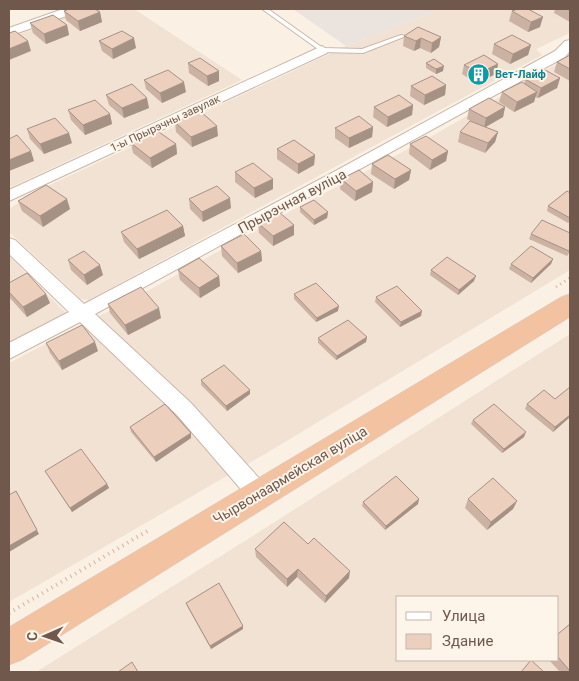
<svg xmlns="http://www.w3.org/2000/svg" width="579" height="681" font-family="Roboto,sans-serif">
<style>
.residential{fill:#f1e2d3;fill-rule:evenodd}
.industrial{fill:#eae3de}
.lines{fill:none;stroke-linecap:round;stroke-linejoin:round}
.service-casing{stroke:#cab8ab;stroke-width:2}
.minor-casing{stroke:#cab8ab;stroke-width:2}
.trunk-casing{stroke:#d7d0cd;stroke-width:1}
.path-far1{stroke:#d2b3a1;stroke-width:3;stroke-dasharray:1 4;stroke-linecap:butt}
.path{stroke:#d2b3a1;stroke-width:4;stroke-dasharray:1 4.5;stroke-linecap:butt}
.service{fill:#fff;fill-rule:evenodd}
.minor{fill:#fff;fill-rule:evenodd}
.trunk{fill:#f2c2a1;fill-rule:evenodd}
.wall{fill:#ccb2a3}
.shaded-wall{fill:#a69185}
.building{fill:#edcfbe;stroke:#a69185}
.labels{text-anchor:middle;stroke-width:4;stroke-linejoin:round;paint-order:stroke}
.far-culture-label{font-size:11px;font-weight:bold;fill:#0d838f;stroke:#fdf5ea;text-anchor:start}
.far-street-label{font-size:11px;fill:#70584c;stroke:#fdf5ea}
.street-label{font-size:14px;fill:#70584c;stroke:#fdf5ea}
</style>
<rect width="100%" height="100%" fill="#faf1e4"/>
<!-- residential -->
<g class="residential">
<polygon points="89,9 134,9 242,80 9,188 9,38"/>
<polygon points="441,9 570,9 570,33 536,49 542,55 89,300 81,299 9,232 9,209 33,193 346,46"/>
<polygon points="570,60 570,270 270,451 9,602 9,363 153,288 285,214 425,140 555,65"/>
<polygon points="9,256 66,313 9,343"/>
<path d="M570 334V672H36L248 539ZM398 597H558V660H398Z"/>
</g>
<!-- industrial -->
<polygon class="industrial" points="293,9 441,9 346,46"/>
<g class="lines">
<defs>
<polygon id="service" points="262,9 268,9 323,48 362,49 401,35 406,36 363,53 322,52"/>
<g id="minor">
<polygon points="63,9 80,9 78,12 9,36 9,28"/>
<polygon points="570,40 570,51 565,57 95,314 191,403 267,487 270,494 267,501 259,504 251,501 177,415 80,322 9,359 9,343 69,312 9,254 9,238 15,240 84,304 330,174 555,51 565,41"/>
<polygon points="322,46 328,50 327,53 9,201 9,190"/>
</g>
<polygon id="trunk" points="570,294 570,317 22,660 9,665 9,627 561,297"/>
</defs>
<!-- service casing -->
<use href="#service" class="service-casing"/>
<!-- minor casing -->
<use href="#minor" class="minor-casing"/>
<!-- trunk casing -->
<use href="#trunk" class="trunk-casing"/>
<!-- path-far1 -->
<polyline class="path-far1" points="556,287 570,278"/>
<!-- path -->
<polyline class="path" points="9,613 149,530"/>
<!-- service -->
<use href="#service" class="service"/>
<!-- minor -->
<use href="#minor" class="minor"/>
<!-- trunk -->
<use href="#trunk" class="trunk"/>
</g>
<!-- wall -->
<g class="wall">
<polygon points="555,9 570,9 570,22 554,13"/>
<polygon points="64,11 100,12 102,22 80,31 66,20"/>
<polygon points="512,11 540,27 528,32 509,21"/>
<polygon points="30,23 67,25 69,35 46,44 33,33"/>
<polygon points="404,36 441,37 439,47 431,53 420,48 414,51 403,46"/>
<polygon points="99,41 136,48 113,59 102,51"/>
<polygon points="494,44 531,45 528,55 510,64 492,54"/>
<polygon points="570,55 570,81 554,72 557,62"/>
<polygon points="188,63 219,81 208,86 189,73"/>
<polygon points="426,63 443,71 436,74 426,68"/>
<polygon points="498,64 496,74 476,83 462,74 464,65"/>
<polygon points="560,78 557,88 538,98 535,97 534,102 514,112 499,102 502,92 524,84 525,79"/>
<polygon points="144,80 186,92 162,103 146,89"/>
<polygon points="446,85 445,95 424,105 410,96 411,86"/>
<polygon points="106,95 149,108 124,118 109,105"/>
<polygon points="413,105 412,115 387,127 373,117 374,107"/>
<polygon points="505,107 503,117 485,127 498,132 495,142 485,153 458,142 460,132 474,123 467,119 469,109"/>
<polygon points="68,110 110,114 112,124 85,135 71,120"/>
<polygon points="175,122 218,136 192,147 176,132"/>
<polygon points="373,127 372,137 349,148 335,138 335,128"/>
<polygon points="27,129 72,143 44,154 30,139"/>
<polygon points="131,143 176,144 177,154 152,168 133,153"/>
<polygon points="410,144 448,151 446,161 430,170 409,154"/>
<polygon points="277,149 315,155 314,165 298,174 277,159"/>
<polygon points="372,164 411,170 409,180 394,189 371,174"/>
<polygon points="235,172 273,179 273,189 255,198 235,182"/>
<polygon points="341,179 373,182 372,192 355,201 340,189"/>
<polygon points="567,191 570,221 568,223 547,211 548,206"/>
<polygon points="189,199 231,208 203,222 190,209"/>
<polygon points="18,201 70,209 43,227 22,211"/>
<polygon points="300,207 328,212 327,218 314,225 300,212"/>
<polygon points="258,223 294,225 294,235 273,246 259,233"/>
<polygon points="183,226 185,236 139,259 124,242 121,232"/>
<polygon points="570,233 570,252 567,256 529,239 531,234"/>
<polygon points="221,246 261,251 262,261 238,273 222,256"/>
<polygon points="553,259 551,264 531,283 509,269 511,264"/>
<polygon points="68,260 103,275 87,285 71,270"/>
<polygon points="178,270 219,276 220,286 200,298 180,280"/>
<polygon points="431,270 474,281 458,295 430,275"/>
<polygon points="9,283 50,303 27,317 9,297"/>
<polygon points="294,294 338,311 316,322 294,299"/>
<polygon points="376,297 421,316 400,327 375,302"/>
<polygon points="108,304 161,318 128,335 110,313"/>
<polygon points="367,337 366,342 336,360 318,343 318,338"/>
<polygon points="46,343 98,351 62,370 50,353"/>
<polygon points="201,380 250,394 227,411 201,385"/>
<polygon points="570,387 570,417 553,432 525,409 527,404 555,399"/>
<polygon points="473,420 524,437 502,453 471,424"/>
<polygon points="130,427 191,433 191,438 156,462 131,432"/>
<polygon points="45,471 107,484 109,488 72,512"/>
<polygon points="419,499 418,504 385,530 362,506 363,502"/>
<polygon points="468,499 517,501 513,509 487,530 465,508"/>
<polygon points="308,544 349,578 325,603 297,577 287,587 256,557 255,549"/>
<polygon points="186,603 243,629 211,649 187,606"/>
<polygon points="570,624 570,672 560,672 549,660 558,660 558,634"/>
</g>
<!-- shaded-wall -->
<g class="shaded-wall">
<polygon points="100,12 102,22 80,31 78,21"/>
<polygon points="543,17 540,27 528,32 531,22"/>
<polygon points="67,25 69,35 46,44 44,34"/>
<polygon points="441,37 439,47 431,53 432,43"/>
<polygon points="134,38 136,48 113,59 112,49"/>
<polygon points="421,38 420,48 414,51 416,41"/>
<polygon points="28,41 31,51 9,60 9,49"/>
<polygon points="531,45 528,55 510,64 513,54"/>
<polygon points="498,64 496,74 476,83 479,73"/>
<polygon points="444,66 443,71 436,74 436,69"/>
<polygon points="219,71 219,81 208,86 207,76"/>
<polygon points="560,78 557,88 538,98 541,88"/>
<polygon points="184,82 186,92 162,103 160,93"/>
<polygon points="446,85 445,95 424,105 425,95"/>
<polygon points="537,92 534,102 514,112 517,102"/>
<polygon points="147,98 149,108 124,118 122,108"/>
<polygon points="413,105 412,115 387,127 388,117"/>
<polygon points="505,107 503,117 484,128 486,118"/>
<polygon points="110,114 112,124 85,135 83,125"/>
<polygon points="217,126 218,136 192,147 191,137"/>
<polygon points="373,127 372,137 349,148 349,138"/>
<polygon points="498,132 495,142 485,153 488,143"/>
<polygon points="69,133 72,143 44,154 40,144"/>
<polygon points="176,144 177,154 152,168 150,158"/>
<polygon points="31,151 34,161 9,171 9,160"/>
<polygon points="448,151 446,161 430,170 432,160"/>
<polygon points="315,155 314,165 298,174 298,164"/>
<polygon points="411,170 409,180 394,189 395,179"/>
<polygon points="273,179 273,189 255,198 254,188"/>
<polygon points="373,182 372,192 355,201 356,191"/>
<polygon points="230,198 231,208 203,222 202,212"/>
<polygon points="67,199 70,209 43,227 40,216"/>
<polygon points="328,212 327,218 314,225 314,220"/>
<polygon points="294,225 294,235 273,246 273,236"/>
<polygon points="183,226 185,236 139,259 137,249"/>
<polygon points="261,251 262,261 238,273 237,263"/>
<polygon points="553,259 551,264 531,283 533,278"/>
<polygon points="100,265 103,275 87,285 84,275"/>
<polygon points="219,276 220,286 200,298 199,288"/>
<polygon points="476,276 474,281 458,295 459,290"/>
<polygon points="46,294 50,303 27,317 23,307"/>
<polygon points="339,306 338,311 316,322 317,318"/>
<polygon points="159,308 161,318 128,335 125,325"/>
<polygon points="422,311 421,316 400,327 401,322"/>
<polygon points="367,337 366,342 336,360 337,356"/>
<polygon points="95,342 98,351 62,370 59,361"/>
<polygon points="250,390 250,394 227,411 226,406"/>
<polygon points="570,415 570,417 553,432 555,427"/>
<polygon points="526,432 524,437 502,453 504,449"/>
<polygon points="191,433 191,438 156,462 154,457"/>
<polygon points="107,484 109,488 72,512 70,508"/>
<polygon points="16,491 39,534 9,552 9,546"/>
<polygon points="419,499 418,504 385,530 386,526"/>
<polygon points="517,501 513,509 487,530 491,522"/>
<polygon points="298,569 297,577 287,587 287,579"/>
<polygon points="350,571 349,578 325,603 326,596"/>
<polygon points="243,626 243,629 211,649 210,646"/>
</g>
<!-- building -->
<g class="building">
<polygon points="69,9 95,9 100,12 78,21 64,11"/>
<polygon points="518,9 528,9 543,17 531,22 512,11"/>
<polygon points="53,15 67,25 44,34 30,23"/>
<polygon points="418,27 441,37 432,43 421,38 416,41 404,36"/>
<polygon points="15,31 28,41 9,49 9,33"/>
<polygon points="122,31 134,38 112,49 99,41"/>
<polygon points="512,35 531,45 513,54 494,44"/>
<polygon points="484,55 498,64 479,73 464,65"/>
<polygon points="570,55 570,69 557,62"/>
<polygon points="200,58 219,71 207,76 188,63"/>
<polygon points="434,59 444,66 436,69 426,63"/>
<polygon points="168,70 184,82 160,93 144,80"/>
<polygon points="545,70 560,78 541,88 525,79"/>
<polygon points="432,76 446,85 425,95 411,86"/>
<polygon points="522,82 537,92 517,102 502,92"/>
<polygon points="132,84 147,98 122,108 106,95"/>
<polygon points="399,95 413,105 388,117 374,107"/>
<polygon points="489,98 505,107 486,118 469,109"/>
<polygon points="95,100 110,114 83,125 68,110"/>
<polygon points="200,111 217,126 191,137 175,122"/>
<polygon points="359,116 373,127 349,138 335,128"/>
<polygon points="55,118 69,133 40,144 27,129"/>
<polygon points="470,121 498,132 488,143 460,132"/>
<polygon points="156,130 176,144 150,158 131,143"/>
<polygon points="17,135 31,151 9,160 9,139"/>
<polygon points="426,136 448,151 432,160 410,144"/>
<polygon points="294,140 315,155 298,164 277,149"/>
<polygon points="388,155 411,170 395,179 372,164"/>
<polygon points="253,163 273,179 254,188 235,172"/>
<polygon points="359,170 373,182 356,191 341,179"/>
<polygon points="46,185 67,199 40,216 18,201"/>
<polygon points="217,186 230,198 202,212 189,199"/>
<polygon points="567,191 570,193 570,218 548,206"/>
<polygon points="314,200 328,212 314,220 300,207"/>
<polygon points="167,210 183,226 137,249 121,232"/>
<polygon points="279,212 294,225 273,236 258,223"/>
<polygon points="542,220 570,233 570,250 569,251 531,234"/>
<polygon points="244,234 261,251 237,263 221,246"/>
<polygon points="531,246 553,259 533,278 511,264"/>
<polygon points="84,251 100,265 84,275 68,260"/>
<polygon points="447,257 476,276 459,290 431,270"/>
<polygon points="199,258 219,276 199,288 178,270"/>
<polygon points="27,273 46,294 23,307 9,292 9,283"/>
<polygon points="316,283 339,306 317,318 294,294"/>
<polygon points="397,286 422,311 401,322 376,297"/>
<polygon points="141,287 159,308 125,325 108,304"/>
<polygon points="348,320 367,337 337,356 318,338"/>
<polygon points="82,325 95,342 59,361 46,343"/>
<polygon points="224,365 250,390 226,406 201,380"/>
<polygon points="570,387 570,415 555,427 527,404 544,390 555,399"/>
<polygon points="165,404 191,433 154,457 130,427"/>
<polygon points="494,404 526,432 504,449 473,420"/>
<polygon points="81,449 107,484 70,508 45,471"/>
<polygon points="396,476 419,499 386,526 363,502"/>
<polygon points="493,478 517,501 491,522 468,499"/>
<polygon points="16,491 37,530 9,546 9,495"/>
<polygon points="284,522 308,544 314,538 350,571 326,596 298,569 287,579 255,549"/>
<polygon points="219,583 243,626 210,646 186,603"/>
<polygon points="570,624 570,671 558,657 558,634"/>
<polygon points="531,660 544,672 521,672"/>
<polygon points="132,662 138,672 118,672"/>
</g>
<!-- icons -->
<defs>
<symbol id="building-disc" viewBox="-11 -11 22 22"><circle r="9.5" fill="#0f9aa8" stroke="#fdf5ea"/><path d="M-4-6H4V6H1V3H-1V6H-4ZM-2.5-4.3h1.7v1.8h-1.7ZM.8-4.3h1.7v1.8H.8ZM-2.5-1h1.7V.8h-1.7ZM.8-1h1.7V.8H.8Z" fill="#fff"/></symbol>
</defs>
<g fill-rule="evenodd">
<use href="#building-disc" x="466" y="62" width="25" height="25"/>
</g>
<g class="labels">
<!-- far-culture labels -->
<g class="far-culture-label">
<text x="495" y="78">Вет-Лайф</text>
</g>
<!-- far-street labels -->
<g class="far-street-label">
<text transform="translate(165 123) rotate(-25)" y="4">1-ы Прырэчны завулак</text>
</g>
<!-- street labels -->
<g class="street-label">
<text transform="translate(292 201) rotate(-28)" y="5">Прырэчная вуліца</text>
<text transform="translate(290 475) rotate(-31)" y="5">Чырвонаармейская вуліца</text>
</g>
</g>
<!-- border -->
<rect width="579" height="681" fill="none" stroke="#70584c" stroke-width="20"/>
<!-- legend -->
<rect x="396" y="596" width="162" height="65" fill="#fdf5ea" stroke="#c5b6ab"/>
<rect x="406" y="612" width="25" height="8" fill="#ffffff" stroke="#c5b6ab"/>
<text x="442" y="621" font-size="15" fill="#70584c">Улица</text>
<rect x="406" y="634" width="25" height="15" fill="#edcfbe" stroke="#c5b6ab"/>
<text x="442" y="646" font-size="15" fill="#70584c">Здание</text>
<!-- north arrow -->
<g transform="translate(45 636) rotate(268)" stroke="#fdf5ea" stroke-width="4" paint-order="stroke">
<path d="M0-4L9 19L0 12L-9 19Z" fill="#70584c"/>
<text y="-8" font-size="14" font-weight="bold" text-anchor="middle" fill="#70584c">С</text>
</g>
</svg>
